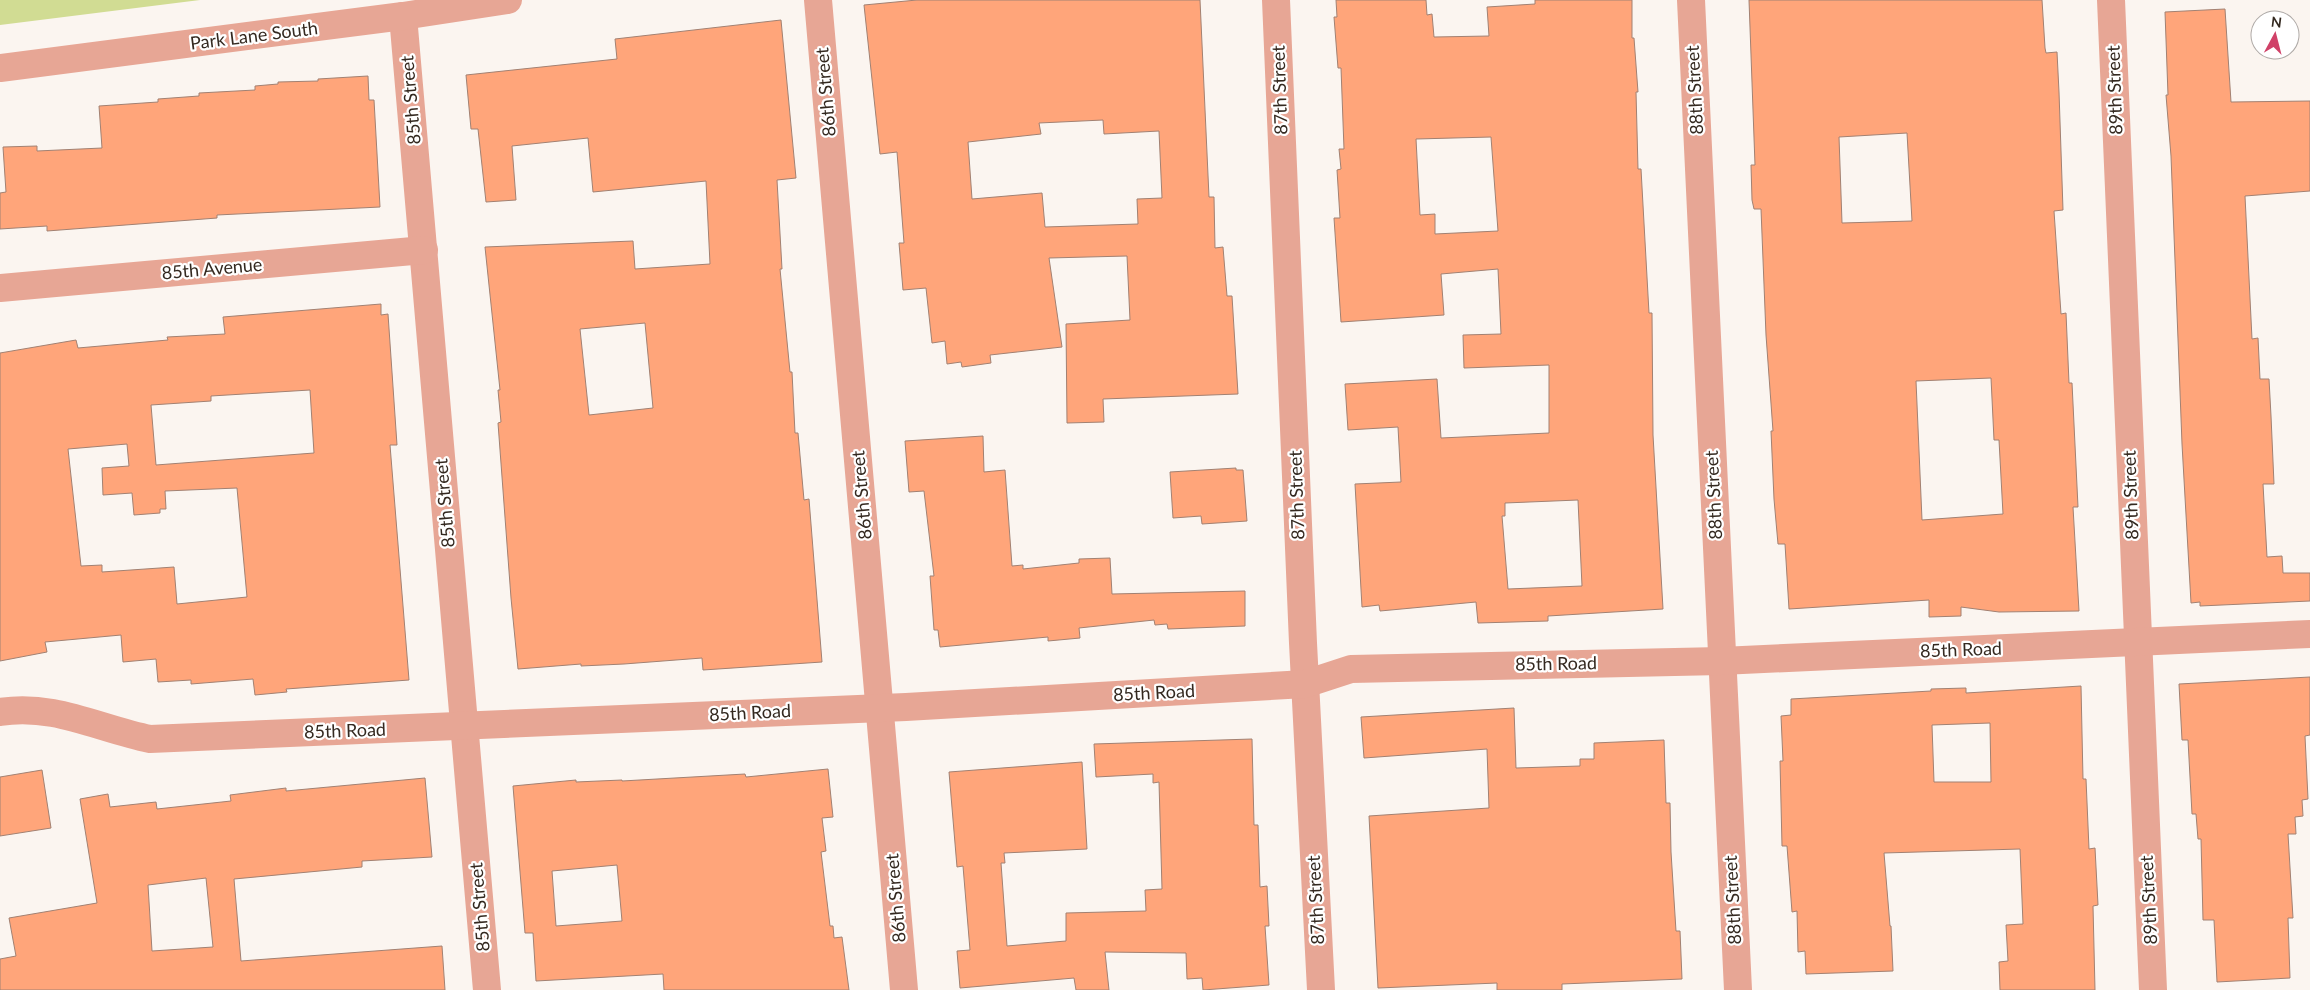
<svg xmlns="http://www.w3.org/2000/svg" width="2310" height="990" font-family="Lato,sans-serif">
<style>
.green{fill:#d1dc93}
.building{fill:#ffa57a;stroke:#a28172;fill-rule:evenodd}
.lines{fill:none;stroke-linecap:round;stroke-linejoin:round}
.minor{stroke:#e7a695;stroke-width:28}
.labels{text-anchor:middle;stroke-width:4.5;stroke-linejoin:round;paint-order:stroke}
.street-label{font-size:18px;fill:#342920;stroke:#fff}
</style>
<rect width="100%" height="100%" fill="#fbf5f0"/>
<!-- green -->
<polygon class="green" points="0,0 200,0 0,25"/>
<!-- building -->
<g class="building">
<path d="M917 0H1200L1209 197H1214L1215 248 1223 247 1227 296H1232L1238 394 1103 399 1104 422 1067 423 1066 324 1130 320 1127 256 1049 258 1062 347 990 355 991 363 962 367 961 362 947 364 945 341 932 343 926 288 903 290 899 243H904L897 152 880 154 864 5ZM1103 120 1104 134 1159 131 1162 198 1137 199 1138 224 1045 227 1042 193 972 199 968 142 1041 134 1039 123Z"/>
<path d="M1336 0H1426L1427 15 1432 14 1434 37 1489 36 1487 7 1535 4V0H1632V38H1634L1638 92H1636L1638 169H1641L1649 313H1652L1653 435 1663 609 1548 616V621L1478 623 1476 602 1380 611 1379 605 1362 607 1355 484 1401 482 1398 427 1348 430 1345 384 1437 379 1441 438 1549 433V365L1464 368 1463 335 1501 334 1498 269 1441 274 1444 315 1341 322 1334 218H1340L1337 170 1341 169 1339 149H1344L1341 68H1338L1334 17H1337ZM1491 137 1498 231 1435 234V214L1420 215 1416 139ZM1578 500 1582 586 1508 589 1502 516H1505V503Z"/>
<path d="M1749 0H2042L2045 48 2046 53 2057 52 2059 92 2063 210 2054 211 2061 314 2066 313 2069 383H2072L2078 507H2073L2079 611 1999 612 1961 607V616L1929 617V600L1789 609 1785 544H1778L1774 499 1771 431H1773L1766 335 1761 209H1754L1752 200 1751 165H1755ZM1907 133 1912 221 1842 223 1839 137ZM1991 378 1994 440H1999L2003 514 1922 520 1916 381Z"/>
<polygon points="2225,9 2231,102 2310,101 2310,191 2245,196 2252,339 2258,338 2260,379 2269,379 2271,416 2274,484 2263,484 2267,557 2282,556 2283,573 2310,573 2310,601 2200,606 2200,602 2191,603 2182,444 2171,156 2166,95 2168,95 2165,12"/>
<path d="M781 20 796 178 777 180 782 269H780L790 372H792L795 433H798L804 500 809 499 822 662 703 670 702 658 624 664 581 666V664L518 669 511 598 498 423 501 422 498 390H500L485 247 633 241 635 269 710 264 706 181 593 192 588 138 512 146 516 200 486 202 478 129H471L466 75 617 59 615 39ZM645 323 653 408 589 415 580 329Z"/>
<polygon points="368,76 369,100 374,100 380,207 217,215 217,218 47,231 47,226 0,229 0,193 6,192 3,147 37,146 37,151 102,148 99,106 158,102 158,99 199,96 199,93 255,90 255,86 278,84 278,82 318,81 318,79"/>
<path d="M381 304V315L388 314 397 445H390L409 680 286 689 287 692 255 695 253 679 191 684V680L158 682 156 659 123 662 121 635 45 642 47 652 0 661V353L76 340 78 348 168 340 167 337 225 334 223 317ZM310 390 314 453 156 465 151 405 211 401V396ZM127 444 129 466 102 468 103 495 132 493 134 515 160 513V509H166L165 491 237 488 247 597 177 604 174 567 102 572V565L81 566 68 449Z"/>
<polygon points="983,436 984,472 1005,470 1012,566 1023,565 1023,569 1079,563 1079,559 1110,558 1112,594 1245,591 1245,626 1168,629 1167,624 1155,625 1154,620 1079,628 1080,638 1048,641 1048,637 940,647 938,630 934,630 930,576 934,576 924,491 909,492 905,441"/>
<polygon points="1236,468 1236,470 1243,470 1247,521 1202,524 1201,516 1173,518 1170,472"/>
<polygon points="2310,677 2310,735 2305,736 2308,799 2302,800 2303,816 2295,817 2296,834 2288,834 2293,918 2288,918 2290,978 2217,982 2214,920 2203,920 2201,839 2198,839 2196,814 2192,814 2188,740 2182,740 2179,684"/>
<path d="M2081 686 2083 779H2086L2089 849 2095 848 2098 905 2093 906 2095 990H2000L1999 962 2008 961 2006 925 2023 924 2020 849 1884 853 1890 926H1891L1893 971 1806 974 1805 951 1798 952 1797 911 1792 912 1787 846H1782L1780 761H1783L1781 716 1791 715V699L1931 691V689L1966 688V693ZM1990 723 1991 782H1934L1932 725Z"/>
<polygon points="1514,708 1516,768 1580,766 1580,759 1594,759 1594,743 1664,740 1666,803 1670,803 1671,852 1676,931 1680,931 1682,979 1562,984 1562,990 1497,990 1497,983 1378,988 1369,816 1489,808 1487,749 1364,758 1361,717"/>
<polygon points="1252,739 1254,825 1258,825 1260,887 1267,886 1269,926 1265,926 1269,985 1203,990 1202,978 1187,979 1186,953 1105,952 1109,990 1076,990 1074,978 960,988 957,951 970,950 963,866 957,867 949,772 1082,762 1087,849 1004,853 1005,863 1001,863 1007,946 1066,941 1066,913 1146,911 1145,890 1162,889 1159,782 1153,783 1153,774 1096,777 1094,744"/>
<path d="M828 769 833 817 822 818 826 851 821 852 830 926H833L834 938 842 937 849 990H664L663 974 536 981 533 933H525L513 786 576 780V782L622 780V781L745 774 746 777ZM617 865 622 921 556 926 552 871Z"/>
<polygon points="42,770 51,828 0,836 0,777"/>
<path d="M425 778 432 857 362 861V867L234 879 241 961 442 946 445 990H0V959L16 956 9 918 97 903 80 799 108 794 110 807 156 802 157 809 231 801 230 795 286 788V791ZM206 878 213 947 152 951 148 885Z"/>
</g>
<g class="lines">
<!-- minor -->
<g class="minor">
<polyline points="818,0 904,990"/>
<polyline points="1276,0 1303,643 1321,990"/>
<polyline points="1691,0 1738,990"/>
<polyline points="2111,0 2153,990"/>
<polyline points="403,16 487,990"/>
<polyline points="0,68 403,16 508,0"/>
<polyline points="0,288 424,250"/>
<path d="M0 712C53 703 100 729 150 739L906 707 1305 684 1351 669 1721 661 2310 634"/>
</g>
</g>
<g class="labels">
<!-- street labels -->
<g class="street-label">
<text transform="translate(254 36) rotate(-7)" y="6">Park Lane South</text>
<text transform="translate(1280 90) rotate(-92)" y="6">87th Street</text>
<text transform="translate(1695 90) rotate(-93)" y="6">88th Street</text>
<text transform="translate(2115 90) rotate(-92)" y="6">89th Street</text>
<text transform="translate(826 92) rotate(-95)" y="6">86th Street</text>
<text transform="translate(411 100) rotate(-95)" y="6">85th Street</text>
<text transform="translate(212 269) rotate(-5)" y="6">85th Avenue</text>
<text transform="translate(862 495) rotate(-95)" y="6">86th Street</text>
<text transform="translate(1297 495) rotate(-92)" y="6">87th Street</text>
<text transform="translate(1714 495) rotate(-93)" y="6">88th Street</text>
<text transform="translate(2131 495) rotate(-92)" y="6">89th Street</text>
<text transform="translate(445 503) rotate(-95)" y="6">85th Street</text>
<text transform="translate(1961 650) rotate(-2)" y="6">85th Road</text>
<text transform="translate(1556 664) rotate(-1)" y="6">85th Road</text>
<text transform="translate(1154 693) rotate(-3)" y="6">85th Road</text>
<text transform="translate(750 713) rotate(-3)" y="6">85th Road</text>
<text transform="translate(345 731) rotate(-2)" y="6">85th Road</text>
<text transform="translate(896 898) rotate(-95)" y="6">86th Street</text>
<text transform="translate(1316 900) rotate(-93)" y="6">87th Street</text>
<text transform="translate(1733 900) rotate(-93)" y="6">88th Street</text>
<text transform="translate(2149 900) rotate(-93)" y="6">89th Street</text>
<text transform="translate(480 907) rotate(-95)" y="6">85th Street</text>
</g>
</g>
<!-- north arrow -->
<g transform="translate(2275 35) rotate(7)"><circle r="24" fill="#ffffff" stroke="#aea9a6"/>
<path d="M0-4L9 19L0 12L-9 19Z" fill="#d04168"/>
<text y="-8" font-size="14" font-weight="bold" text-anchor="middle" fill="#342920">N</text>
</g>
</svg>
